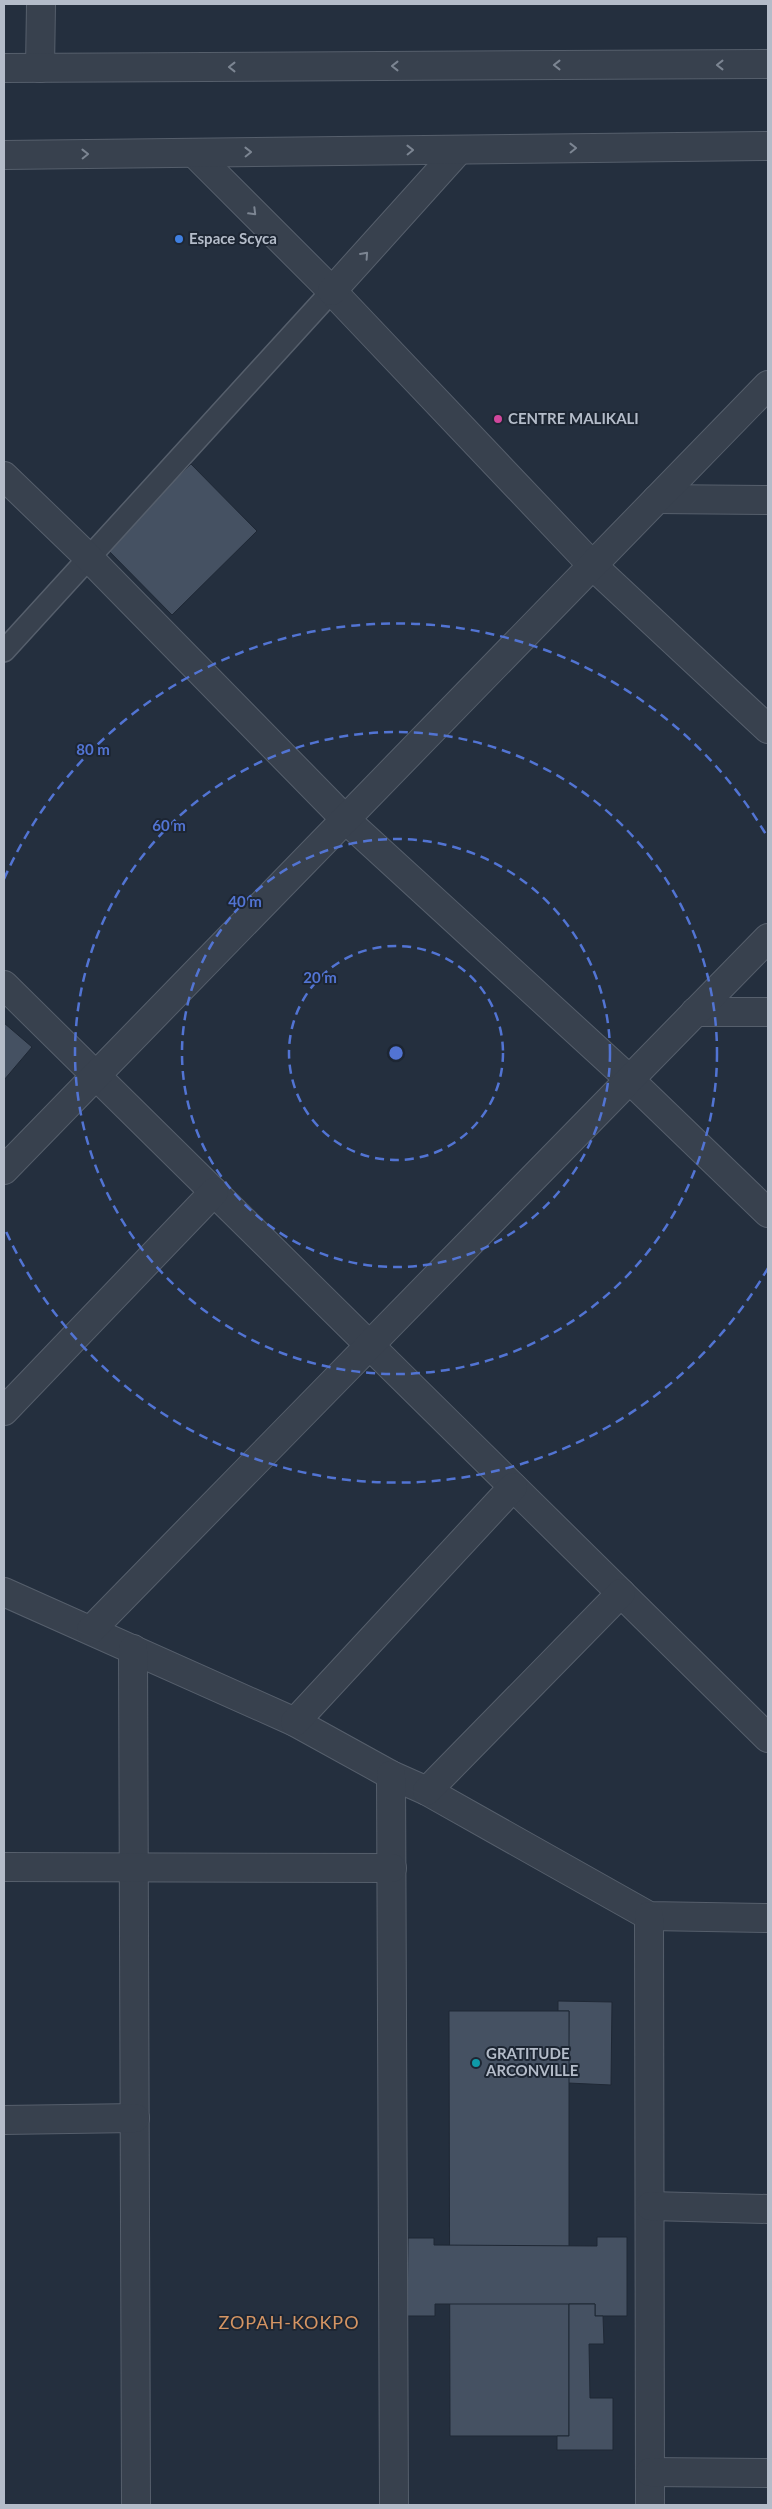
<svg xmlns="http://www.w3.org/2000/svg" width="772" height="2509" font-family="Lato,sans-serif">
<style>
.building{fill:#455162;stroke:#1f2835}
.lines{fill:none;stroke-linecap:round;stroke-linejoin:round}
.service-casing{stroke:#565f6c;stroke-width:24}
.minor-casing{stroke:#565f6c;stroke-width:30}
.tertiary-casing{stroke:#565f6c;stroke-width:30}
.service{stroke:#38414e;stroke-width:21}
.minor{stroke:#38414e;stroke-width:28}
.tertiary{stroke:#38414e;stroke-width:28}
.oneway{stroke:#7c8592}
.ring{fill:none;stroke:#5274d3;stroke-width:2.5;stroke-dasharray:9 6}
.shop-dot{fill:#3f7fe0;stroke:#1d2633;stroke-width:2}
.hotel-dot{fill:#d1479c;stroke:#1d2633;stroke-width:2}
.culture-dot{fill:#0f9aa8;stroke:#1d2633;stroke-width:2}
.labels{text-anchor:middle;stroke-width:4;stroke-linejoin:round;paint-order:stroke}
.poi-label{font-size:15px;font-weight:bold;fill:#b4bcc9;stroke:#1d2633;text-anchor:start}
.quarter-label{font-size:18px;letter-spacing:1px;fill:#d59563;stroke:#1d2633}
.centre{fill:#5274d3;stroke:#1d2633;stroke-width:2.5}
.ring-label{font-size:15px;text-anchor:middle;font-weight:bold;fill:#5274d3;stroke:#1d2633;stroke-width:4;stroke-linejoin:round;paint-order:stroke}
</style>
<rect width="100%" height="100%" fill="#242f3e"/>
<!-- building -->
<g class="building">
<polygon points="191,464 257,531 172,615 106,548"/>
<polygon points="4,1023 32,1047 4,1080"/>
<polygon points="558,2001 612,2002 611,2085 568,2083 569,2011 558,2011"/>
<polygon points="449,2011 569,2011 569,2436 450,2436"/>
<polygon points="597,2237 627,2237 627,2316 595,2316 595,2304 435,2304 435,2316 407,2316 408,2238 434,2238 434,2245 597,2246"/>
<polygon points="569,2304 595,2304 595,2316 603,2316 604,2344 589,2344 590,2398 613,2398 613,2450 557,2450 557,2436 569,2436"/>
</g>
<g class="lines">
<defs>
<polyline id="service" points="4,651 332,291"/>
<g id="minor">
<polyline points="40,68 41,4"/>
<polyline points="194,153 332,291 592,565 768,729"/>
<polyline points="332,291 459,150"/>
<polyline points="4,476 89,558 345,819 629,1079 768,1213"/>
<polyline points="657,499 768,500"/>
<polyline points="4,985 768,1738"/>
<polyline points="695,1012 768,1012"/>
<polyline points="4,1170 768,385"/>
<polyline points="4,1411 214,1192"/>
<polyline points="4,1592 295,1722 391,1775 427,1791 649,1916 768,1918"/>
<polyline points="91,1630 768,938"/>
<polyline points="133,1649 136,2505"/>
<polyline points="295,1722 513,1487"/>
<polyline points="391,1775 394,2505"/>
<polyline points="427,1791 621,1593"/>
<polyline points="4,1867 392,1868"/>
<polyline points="649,1916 650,2505"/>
<polyline points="4,2120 135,2118"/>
<polyline points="650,2206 768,2209"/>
<polyline points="650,2472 768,2473"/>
</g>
<g id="tertiary">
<polyline points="4,68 768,64"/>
<polyline points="4,155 768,146"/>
</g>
</defs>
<!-- service casing -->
<use href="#service" class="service-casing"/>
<!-- minor casing -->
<use href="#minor" class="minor-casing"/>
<!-- tertiary casing -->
<use href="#tertiary" class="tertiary-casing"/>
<!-- service -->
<use href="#service" class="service"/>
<!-- minor -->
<use href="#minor" class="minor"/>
<!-- tertiary -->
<use href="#tertiary" class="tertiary"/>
</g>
<!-- one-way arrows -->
<defs><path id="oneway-chevron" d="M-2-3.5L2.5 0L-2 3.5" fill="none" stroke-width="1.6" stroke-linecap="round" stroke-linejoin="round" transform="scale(1.25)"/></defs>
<g class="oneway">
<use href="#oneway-chevron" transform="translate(557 65) rotate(180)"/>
<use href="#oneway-chevron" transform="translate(720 65) rotate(180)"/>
<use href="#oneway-chevron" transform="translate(395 66) rotate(180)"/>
<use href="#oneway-chevron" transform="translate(232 67) rotate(180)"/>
<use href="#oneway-chevron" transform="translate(573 148) rotate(-1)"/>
<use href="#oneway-chevron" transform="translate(410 150) rotate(-1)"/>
<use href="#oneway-chevron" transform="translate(248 152) rotate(-1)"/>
<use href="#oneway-chevron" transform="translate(85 154) rotate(-1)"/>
<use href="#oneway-chevron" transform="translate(253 212) rotate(45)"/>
<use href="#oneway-chevron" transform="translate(365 255) rotate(-48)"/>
</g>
<!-- distance rings -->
<g class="ring">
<circle cx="396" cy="1053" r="107"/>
<circle cx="396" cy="1053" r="214"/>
<circle cx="396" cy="1053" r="321"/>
<path d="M768 1268A429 429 0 0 1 4 1227M4 879A429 429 0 0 1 768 838"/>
</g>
<!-- markers -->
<circle class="shop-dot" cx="179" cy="239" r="5"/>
<circle class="hotel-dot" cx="498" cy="419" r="5"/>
<circle class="culture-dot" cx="476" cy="2063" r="5"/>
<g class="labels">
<!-- poi labels -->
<g class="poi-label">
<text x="189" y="244">Espace Scyca</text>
<text x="508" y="424">CENTRE MALIKALI</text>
<text x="486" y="2059">GRATITUDE<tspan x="486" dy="17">ARCONVILLE</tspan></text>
</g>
<!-- quarter labels -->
<g class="quarter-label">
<text x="289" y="2329">ZOPAH-KOKPO</text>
</g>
</g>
<circle cx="396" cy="1053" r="8" class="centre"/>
<g class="ring-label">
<text x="93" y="755">80 m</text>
<text x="169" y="831">60 m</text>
<text x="245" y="907">40 m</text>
<text x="320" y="983">20 m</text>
</g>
<!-- border -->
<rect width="772" height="2509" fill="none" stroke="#b4bcc9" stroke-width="10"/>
</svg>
